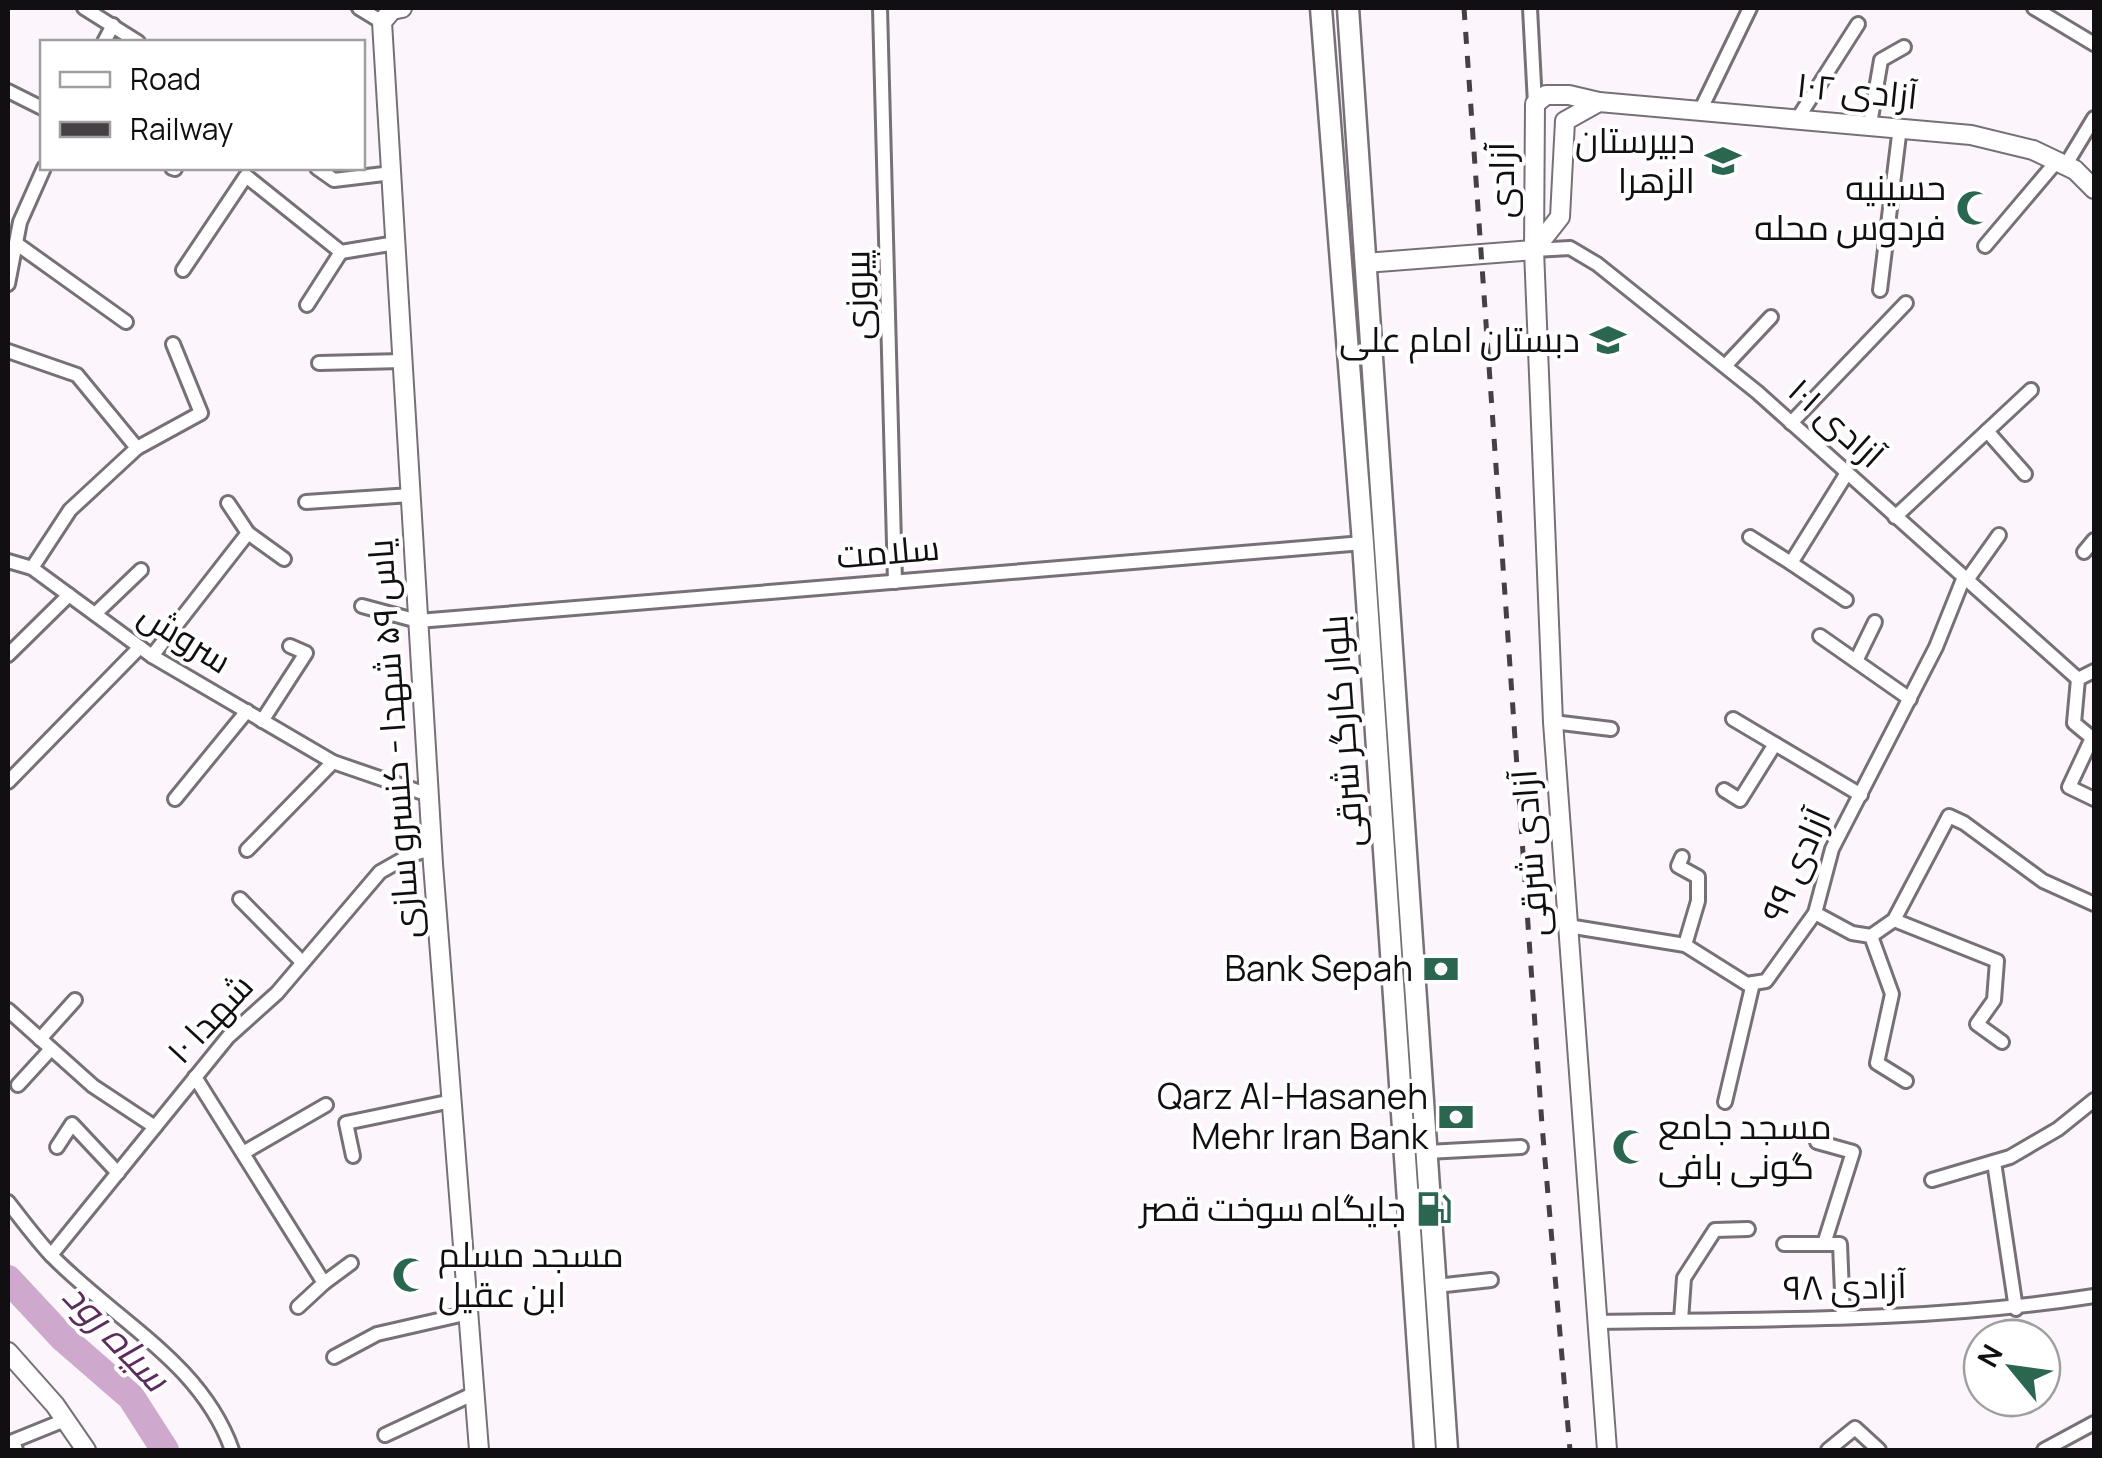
<svg xmlns="http://www.w3.org/2000/svg" width="2102" height="1458" font-family="Manrope,Cairo,sans-serif">
<style>
.lines{fill:none;stroke-linecap:round;stroke-linejoin:round}
.river{stroke:#cfa8cd;stroke-width:28}
.street-casing{stroke:#777077;stroke-width:18}
.secondary-casing{stroke:#777077;stroke-width:22}
.primary-casing{stroke:#777077;stroke-width:25}
.street{stroke:#fff;stroke-width:12}
.secondary{stroke:#fff;stroke-width:18}
.primary{stroke:#fff;stroke-width:20}
.rail{stroke:#444044;stroke-width:5;stroke-dasharray:12 12;stroke-linecap:butt}
.labels{text-anchor:middle;stroke-width:8;stroke-linejoin:round;paint-order:stroke}
.street-label{font-size:35px;fill:#120f12;stroke:#fff}
.poi-label{font-size:35px;fill:#120f12;stroke:#fff;text-anchor:end}
.water-label{font-size:38px;font-style:italic;fill:#5c2c5c;stroke:#fff}
</style>
<rect width="100%" height="100%" fill="#fdf5fc"/>
<g class="lines">
<!-- river -->
<polyline class="river" points="8,1279 63,1338 131,1397 165,1450"/>
<defs>
<g id="street">
<polyline points="84,8 138,42"/>
<polyline points="359,8 382,22"/>
<polyline points="880,8 895,582"/>
<polyline points="1530,8 1535,104"/>
<polyline points="2034,8 2094,44"/>
<polyline points="104,42 113,25"/>
<polyline points="8,91 42,108"/>
<polyline points="1701,109 1750,8"/>
<polyline points="1798,118 1858,24"/>
<polyline points="1870,124 1881,60 1904,47"/>
<polyline points="2065,166 2094,118"/>
<polyline points="172,168 175,169"/>
<polyline points="317,168 334,180 392,173"/>
<polyline points="17,244 126,322"/>
<polyline points="1985,246 2057,161"/>
<polyline points="1534,250 1570,248 1597,264 1757,392 2078,679"/>
<polyline points="183,270 246,176 341,252 396,243"/>
<polyline points="8,284 20,222 44,168"/>
<polyline points="1880,290 1900,127"/>
<polyline points="307,305 341,252"/>
<polyline points="8,351 77,375 137,448"/>
<polyline points="319,363 403,361"/>
<polyline points="1725,366 1771,317"/>
<polyline points="1791,423 1906,303"/>
<polyline points="1987,431 2025,474"/>
<polyline points="306,502 411,495"/>
<polyline points="1895,517 2031,390"/>
<polyline points="248,533 284,559"/>
<polyline points="1750,537 1791,563 1847,473"/>
<polyline points="2084,552 2094,540"/>
<polyline points="8,561 32,568 152,656 333,762 429,795"/>
<polyline points="1791,563 1846,600"/>
<polyline points="32,568 70,510 137,448 201,413 173,344"/>
<polyline points="1967,580 1999,535"/>
<polyline points="362,606 418,621 1363,543"/>
<polyline points="95,614 141,570"/>
<polyline points="1820,636 1910,699"/>
<polyline points="8,655 69,595"/>
<polyline points="152,656 248,533 228,503"/>
<polyline points="1856,661 1875,622"/>
<polyline points="2078,679 2074,723 2092,738 2069,787 2094,799"/>
<polyline points="2078,679 2094,671"/>
<polyline points="1733,719 1861,795"/>
<polyline points="262,721 306,653 290,646"/>
<polyline points="1553,722 1611,729"/>
<polyline points="8,782 140,647"/>
<polyline points="1724,790 1740,800 1775,744"/>
<polyline points="175,799 247,711"/>
<polyline points="247,850 333,762"/>
<polyline points="1682,857 1678,866 1698,877 1698,901 1685,945"/>
<polyline points="240,899 302,962"/>
<polyline points="1815,913 1852,933 1871,936 1894,920 1949,816 1964,823 2043,881 2094,904"/>
<polyline points="1894,920 1997,961 1994,1000 1977,1024 2002,1042"/>
<polyline points="1568,926 1685,945 1747,984 1766,981 1815,913 1832,849 1936,647 1964,577"/>
<polyline points="1871,936 1892,994 1877,1063 1906,1081"/>
<polyline points="8,1010 93,1086 155,1127"/>
<polyline points="40,1039 75,1000"/>
<polyline points="195,1077 324,1283 298,1307"/>
<polyline points="18,1085 51,1049"/>
<polyline points="1725,1102 1753,983"/>
<polyline points="1817,1142 1853,1152 1824,1244"/>
<polyline points="57,1147 72,1124 118,1173"/>
<polyline points="1427,1152 1521,1147"/>
<polyline points="243,1153 326,1105"/>
<polyline points="353,1156 346,1123 452,1101"/>
<polyline points="1994,1162 2016,1309"/>
<polyline points="1932,1180 2010,1157 2058,1129 2094,1100"/>
<path d="M8 1202C22 1220 36 1239 51 1255 114 1320 201 1362 232 1450"/>
<polyline points="1784,1244 1840,1244 1843,1317"/>
<polyline points="51,1255 228,1037 277,993 380,872 410,855 432,849"/>
<polyline points="324,1283 351,1263"/>
<polyline points="1436,1286 1491,1280"/>
<polyline points="1681,1320 1684,1278 1715,1230 1748,1229"/>
<path d="M1596 1322C1763 1319 1930 1322 2094 1296"/>
<polyline points="334,1357 377,1334 469,1313"/>
<polyline points="385,1435 475,1393"/>
<polyline points="16,1450 13,1441 65,1420"/>
<polyline points="1828,1450 1855,1428 1879,1450"/>
<polyline points="2044,1450 2094,1423"/>
</g>
<g id="secondary">
<polyline points="402,8 392,10 382,22 433,864 479,1450"/>
<polyline points="1534,250 1560,217 1565,121 1599,102"/>
<polyline points="1365,263 1534,250"/>
<polyline points="8,1352 55,1405 86,1450"/>
<polyline points="1607,1450 1553,722 1534,250 1535,104 1546,95 1569,95 1599,102 1971,135 2033,150 2075,170 2094,189"/>
</g>
<g id="primary">
<polyline points="1321,8 1363,543 1425,1450"/>
<polyline points="1348,8 1447,1450"/>
</g>
</defs>
<!-- street casing -->
<use href="#street" class="street-casing"/>
<!-- secondary casing -->
<use href="#secondary" class="secondary-casing"/>
<!-- primary casing -->
<use href="#primary" class="primary-casing"/>
<!-- street -->
<use href="#street" class="street"/>
<!-- secondary -->
<use href="#secondary" class="secondary"/>
<!-- primary -->
<use href="#primary" class="primary"/>
<!-- rail -->
<polyline class="rail" points="1464,8 1542,1125 1570,1450"/>
</g>
<!-- icons -->
<defs>
<symbol id="school-bare" viewBox="-9 -9 18 18"><path d="M0-5L7-2L0 1L-7-2ZM-4 1L0 2.5L4 1V4Q0 6-4 4Z" fill="#2b6650" stroke="#fff" stroke-width="2.5" paint-order="stroke"/></symbol>
<symbol id="mosque-bare" viewBox="-9 -9 18 18"><path d="M3.5-4.9A6 6 0 1 0 3.5 4.9A5 5 0 1 1 3.5-4.9Z" fill="#2b6650" stroke="#fff" stroke-width="2.5" paint-order="stroke"/></symbol>
<symbol id="bank-bare" viewBox="-9 -9 18 18"><path d="M-6-4H6V4H-6ZM0-2.3a2.3 2.3 0 1 0 0 4.6a2.3 2.3 0 1 0 0-4.6Z" fill="#2b6650" stroke="#fff" stroke-width="2.5" paint-order="stroke"/></symbol>
<symbol id="fuel-bare" viewBox="-9 -9 18 18"><path d="M-5.5-6h7V0h2V4h1.3V-2.5L3-4.5l.8-.8L6-3V5H2.5V1h-1V6h-7ZM-4.2-4.7v3.2H.2V-4.7Z" fill="#2b6650" stroke="#fff" stroke-width="2.5" paint-order="stroke"/></symbol>
</defs>
<g fill-rule="evenodd">
<use href="#school-bare" x="1698" y="136" width="50" height="50"/>
<use href="#mosque-bare" x="1949" y="183" width="50" height="50"/>
<use href="#school-bare" x="1583" y="315" width="50" height="50"/>
<use href="#bank-bare" x="1416" y="944" width="50" height="50"/>
<use href="#bank-bare" x="1431" y="1092" width="50" height="50"/>
<use href="#mosque-bare" x="1605" y="1122" width="50" height="50"/>
<use href="#fuel-bare" x="1409" y="1184" width="50" height="50"/>
<use href="#mosque-bare" x="385" y="1250" width="50" height="50"/>
</g>
<g class="labels">
<!-- street labels -->
<g class="street-label">
<text transform="translate(1857 91) rotate(6)" y="12">آزادی ۱۰۲</text>
<text transform="translate(1502 180) rotate(-90)" y="12">آزادی</text>
<text transform="translate(858 295) rotate(-91)" y="12">پیروزی</text>
<text transform="translate(1836 423) rotate(42)" y="12">آزادی ۱۰۱</text>
<text transform="translate(888 552) rotate(-5)" y="12">سلامت</text>
<text transform="translate(185 638) rotate(32)" y="12">سروش</text>
<text transform="translate(1343 731) rotate(-94)" y="12">بلوار کارگر شرقی</text>
<text transform="translate(394 739) rotate(-94)" y="12">یاس ۵۹ شهدا - کنسرو سازی</text>
<text transform="translate(1530 853) rotate(-94)" y="12">آزادی شرقی</text>
<text transform="translate(1796 865) rotate(-66)" y="12">آزادی ٩٩</text>
<text transform="translate(210 1019) rotate(-47)" y="12">شهدا ۱۰</text>
<text transform="translate(1845 1287) rotate(-1)" y="12">آزادی ۹۸</text>
</g>
<!-- poi labels -->
<g class="poi-label">
<text x="1695" y="153">دبیرستان<tspan x="1695" dy="40">الزهرا</tspan></text>
<text x="1946" y="200">حسینیه<tspan x="1946" dy="40">فردوس محله</tspan></text>
<text x="1580" y="352">دبستان امام علی</text>
<text x="1413" y="981">Bank Sepah</text>
<text x="1428" y="1109">Qarz Al-Hasaneh<tspan x="1428" dy="40">Mehr Iran Bank</tspan></text>
<text x="1658" y="1139" text-anchor="start">مسجد جامع<tspan x="1658" dy="40">گونی بافی</tspan></text>
<text x="1406" y="1221">جایگاه سوخت قصر</text>
<text x="438" y="1267" text-anchor="start">مسجد مسلم<tspan x="438" dy="40">ابن عقیل</tspan></text>
</g>
<!-- water labels -->
<g class="water-label">
<text transform="translate(116 1337) rotate(46)" y="13">سیاه رود</text>
</g>
</g>
<!-- border -->
<rect width="2102" height="1458" fill="none" stroke="#120f12" stroke-width="20"/>
<!-- legend -->
<rect x="40" y="40" width="325" height="130" fill="#ffffff" stroke="#a09fa0" stroke-width="2.5"/>
<rect x="60" y="72" width="50" height="15" fill="#ffffff" stroke="#a09fa0" stroke-width="2.5"/>
<text x="130" y="90" font-size="30" fill="#120f12">Road</text>
<rect x="60" y="122" width="50" height="15" fill="#444044" stroke="#a09fa0" stroke-width="2.5"/>
<text x="130" y="140" font-size="30" fill="#120f12">Railway</text>
<!-- north arrow -->
<g transform="translate(2012 1368) rotate(299)"><circle r="48" fill="#ffffff" stroke="#a09fa0" stroke-width="2.5"/>
<path d="M0-8L18 38L0 25L-18 38Z" fill="#2b6650"/>
<text y="-15" font-size="28" font-weight="bold" text-anchor="middle" fill="#120f12">N</text>
</g>
</svg>
